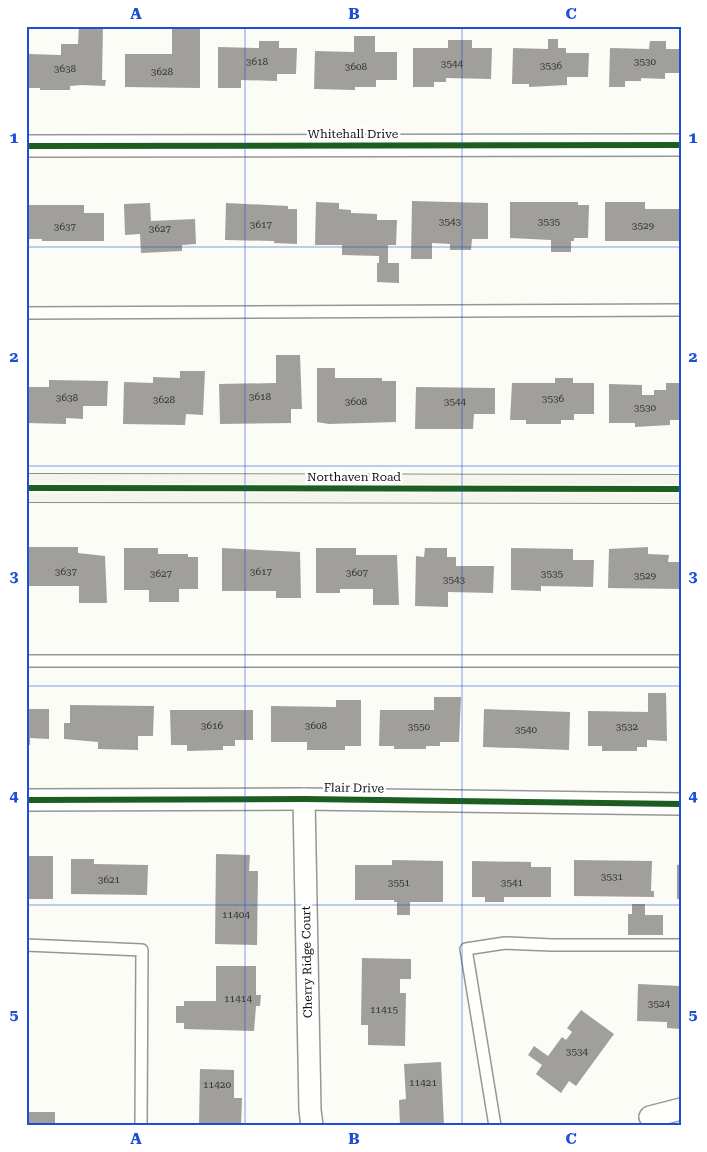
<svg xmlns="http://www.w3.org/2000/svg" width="707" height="1152" font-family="'Roboto Serif',serif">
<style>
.building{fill:#a09f9b}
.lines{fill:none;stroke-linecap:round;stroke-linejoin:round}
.lane-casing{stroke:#969694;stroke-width:14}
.street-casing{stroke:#969694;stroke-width:24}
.secondary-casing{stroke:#8d8d8a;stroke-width:30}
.lane{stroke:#fffffe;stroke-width:11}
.street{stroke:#fffffe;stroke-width:21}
.secondary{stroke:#f4f6eb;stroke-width:28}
.cycleway-casing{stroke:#fff;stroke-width:9}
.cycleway{stroke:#1b5e20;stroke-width:6}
.grid{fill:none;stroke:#1d4ed8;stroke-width:1;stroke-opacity:0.55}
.labels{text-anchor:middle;stroke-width:5;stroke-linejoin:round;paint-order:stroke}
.number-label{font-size:10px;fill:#343433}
.street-label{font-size:12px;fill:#101010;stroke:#fff}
.neatline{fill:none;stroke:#1d4ed8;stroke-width:2}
.grid-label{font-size:16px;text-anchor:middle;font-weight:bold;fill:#1d4ed8}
</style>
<rect width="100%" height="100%" fill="#fcfcf6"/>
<!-- building -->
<g class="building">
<polygon points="79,26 103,26 102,80 106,80 105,86 82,85 70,86 70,90 40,90 40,88 27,88 27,54 61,55 61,44 78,44"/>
<polygon points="172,26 200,26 200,88 125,87 125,54 172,54"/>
<polygon points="354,36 375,36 375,52 397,52 397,80 376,80 376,87 355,87 355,90 314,89 315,51 354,52"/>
<polygon points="548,39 558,39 558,48 566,48 566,53 589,53 588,77 567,77 567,85 529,87 529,84 512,84 513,48 548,49"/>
<polygon points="448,40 472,40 472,48 492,48 491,79 446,78 446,82 434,82 434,87 413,87 413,48 448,48"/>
<polygon points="259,41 279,41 279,48 297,48 296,74 277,74 277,81 241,80 241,88 218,88 218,47 259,48"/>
<polygon points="650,41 666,41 666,49 681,49 681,73 665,73 665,79 641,78 641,81 625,81 625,87 609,87 610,48 649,49"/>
<polygon points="412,201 488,203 488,239 472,239 471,250 450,250 450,244 432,243 432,259 411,259"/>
<polygon points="316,202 339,203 339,209 351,210 351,213 377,214 377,220 397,220 396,245 388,245 388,263 399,263 399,283 377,282 377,263 379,263 379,256 342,255 342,245 315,245"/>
<polygon points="510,202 578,202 578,205 589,205 588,238 574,238 574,241 571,241 571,252 551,252 551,240 510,238"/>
<polygon points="605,202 645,202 645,209 681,209 681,241 605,241"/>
<polygon points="150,203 151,221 195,219 196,244 182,245 182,251 141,253 140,234 125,235 124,204"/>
<polygon points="226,203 288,206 288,209 297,209 297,244 274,243 274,241 225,240"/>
<polygon points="26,205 84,205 84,213 104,213 104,241 42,241 42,239 26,239"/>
<polygon points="276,355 300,355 302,409 291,409 291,423 220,424 219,384 276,383"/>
<polygon points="317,368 335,368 335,378 382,378 382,381 396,381 396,422 329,424 317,422"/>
<polygon points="180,371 205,371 203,415 186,414 185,425 123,424 124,382 153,383 153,377 180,378"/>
<polygon points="555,378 573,378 573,383 594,383 594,414 574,414 574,420 561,420 561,424 526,424 526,420 510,420 512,383 555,383"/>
<polygon points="49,380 108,381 107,406 83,406 83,419 66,418 66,424 26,423 26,387 49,387"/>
<polygon points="666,383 681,383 681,420 670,420 670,425 635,427 635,423 609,423 609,384 642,385 642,395 654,395 654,390 666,390"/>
<polygon points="416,387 495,388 495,414 474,414 473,429 415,429"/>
<polygon points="26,547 78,547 78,553 105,556 107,603 79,603 79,586 26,586"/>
<polygon points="648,547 648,554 669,555 668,562 681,562 681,589 608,588 609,549"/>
<polygon points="124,548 158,548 158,554 188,554 188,557 198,557 198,589 179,589 179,602 149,602 149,590 124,590"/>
<polygon points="222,548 300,552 301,598 276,598 276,591 222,591"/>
<polygon points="316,548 356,548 356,555 397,555 399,605 373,605 373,589 340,589 340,593 316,593"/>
<polygon points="425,548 447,548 447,557 456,557 456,566 494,566 493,593 448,592 448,607 415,606 416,556 424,557"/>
<polygon points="511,548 573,549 573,560 594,560 593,587 541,586 541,591 511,590"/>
<polygon points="648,693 666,693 667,741 647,740 647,747 637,747 637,751 602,751 602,746 588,746 588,711 648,712"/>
<polygon points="434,697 461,697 459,742 440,742 440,746 426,746 426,749 394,749 394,746 379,746 380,710 434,710"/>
<polygon points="336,700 361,700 361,746 345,746 345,750 307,750 307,742 271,742 271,706 336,707"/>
<polygon points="70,705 154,706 153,736 138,736 138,750 98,749 98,742 64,739 64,723 70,723"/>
<polygon points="26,709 49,709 49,739 30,738 30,745 26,745"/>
<polygon points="484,709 570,712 569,750 483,747"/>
<polygon points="170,710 253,710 253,740 235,740 235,746 223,746 223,750 187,751 187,745 171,745"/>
<polygon points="216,854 250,855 249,871 258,871 257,945 215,944"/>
<rect x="26" y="856" width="27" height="43"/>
<polygon points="71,859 94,859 94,864 148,865 147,895 71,894"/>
<polygon points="392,860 443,861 443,902 410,902 410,915 397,915 397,902 394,902 394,900 355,900 355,865 392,865"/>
<polygon points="574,860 652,861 651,891 654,891 654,897 574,896"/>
<polygon points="472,861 531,862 531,867 551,867 551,897 504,897 504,902 485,902 485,897 472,897"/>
<polygon points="681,864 681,899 677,899 677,865"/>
<polygon points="632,904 645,904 645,915 663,915 663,935 628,935 628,914 632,914"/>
<polygon points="362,958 411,959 411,979 400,979 400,993 406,993 405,1046 368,1045 368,1025 361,1025"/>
<polygon points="216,966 256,966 256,995 261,995 260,1006 256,1006 254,1031 184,1029 184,1023 176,1023 176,1006 184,1006 184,1001 216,1001"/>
<polygon points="638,984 681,986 681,1029 667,1028 667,1022 637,1021"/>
<polygon points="581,1010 614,1034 576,1086 569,1081 561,1093 536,1074 542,1065 528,1055 534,1046 548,1056 562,1037 566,1040 572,1032 567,1028"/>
<polygon points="441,1062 444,1126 400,1126 399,1100 406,1099 404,1064"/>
<polygon points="200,1069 234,1070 234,1098 242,1098 241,1126 199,1126"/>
<rect x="26" y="1112" width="29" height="14"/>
</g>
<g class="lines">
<defs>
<g id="lane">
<polyline points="26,313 681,310"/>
<polyline points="26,661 681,661"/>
<polyline points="26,945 142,950 141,1126"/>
<polyline points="495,1126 466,949 505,943 552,945 681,945"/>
</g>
<g id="street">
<polyline points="26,146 681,145"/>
<polyline points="304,799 310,1110 312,1126"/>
<polyline points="26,800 304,799 681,804"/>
<polyline points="650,1117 681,1109"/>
</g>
<polyline id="secondary" points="26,488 681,489"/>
</defs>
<!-- lane casing -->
<use href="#lane" class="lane-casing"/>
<!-- street casing -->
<use href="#street" class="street-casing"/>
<!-- secondary casing -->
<use href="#secondary" class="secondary-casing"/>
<!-- lane -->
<use href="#lane" class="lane"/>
<!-- street -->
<use href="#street" class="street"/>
<!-- secondary -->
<use href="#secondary" class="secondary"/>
<defs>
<g id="cycleway">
<polyline points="26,146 681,145"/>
<polyline points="26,488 681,489"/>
<polyline points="26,800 304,799 681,804"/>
</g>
</defs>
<!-- cycleway casing -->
<use href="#cycleway" class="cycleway-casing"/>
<!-- cycleway -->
<use href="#cycleway" class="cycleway"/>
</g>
<!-- grid -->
<path class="grid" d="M245 26V1126M462 26V1126M26 247H681M26 466H681M26 686H681M26 905H681"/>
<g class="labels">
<!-- number labels -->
<g class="number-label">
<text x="257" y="65">3618</text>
<text x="645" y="65">3530</text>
<text x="452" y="67">3544</text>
<text x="551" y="69">3536</text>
<text x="356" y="70">3608</text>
<text x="65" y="72">3638</text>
<text x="162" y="75">3628</text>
<text x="450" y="225">3543</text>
<text x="549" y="225">3535</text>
<text x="261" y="228">3617</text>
<text x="643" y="229">3529</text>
<text x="65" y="230">3637</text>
<text x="160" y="232">3627</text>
<text x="260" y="400">3618</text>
<text x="67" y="401">3638</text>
<text x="553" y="402">3536</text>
<text x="164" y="403">3628</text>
<text x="356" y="405">3608</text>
<text x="455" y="405">3544</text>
<text x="645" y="411">3530</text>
<text x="66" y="575">3637</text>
<text x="261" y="575">3617</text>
<text x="357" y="576">3607</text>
<text x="161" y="577">3627</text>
<text x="552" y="577">3535</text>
<text x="645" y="579">3529</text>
<text x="454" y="583">3543</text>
<text x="212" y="729">3616</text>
<text x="316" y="729">3608</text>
<text x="419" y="730">3550</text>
<text x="627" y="730">3532</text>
<text x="526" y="733">3540</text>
<text x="612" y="880">3531</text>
<text x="109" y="883">3621</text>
<text x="399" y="886">3551</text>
<text x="512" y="886">3541</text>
<text x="236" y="918">11404</text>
<text x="238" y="1002">11414</text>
<text x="659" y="1007">3524</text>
<text x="384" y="1013">11415</text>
<text x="577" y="1055">3534</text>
<text x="423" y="1086">11421</text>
<text x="217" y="1088">11420</text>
</g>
<!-- street labels -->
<g class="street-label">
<text x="353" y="138">Whitehall Drive</text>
<text x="354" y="481">Northaven Road</text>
<text transform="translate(354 788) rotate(1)" y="4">Flair Drive</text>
<text transform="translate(307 962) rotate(-91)" y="4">Cherry Ridge Court</text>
</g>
</g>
<!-- border -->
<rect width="707" height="1152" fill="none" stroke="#ffffff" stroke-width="55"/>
<rect x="28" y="28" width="652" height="1096" class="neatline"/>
<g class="grid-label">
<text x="136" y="19">A</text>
<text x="354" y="19">B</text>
<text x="571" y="19">C</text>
<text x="14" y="143">1</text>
<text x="693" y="143">1</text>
<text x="14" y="362">2</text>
<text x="693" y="362">2</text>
<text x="14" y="582">3</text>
<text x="693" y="582">3</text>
<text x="14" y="801">4</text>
<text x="693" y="801">4</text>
<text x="14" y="1020">5</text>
<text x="693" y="1020">5</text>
<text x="136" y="1144">A</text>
<text x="354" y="1144">B</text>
<text x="571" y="1144">C</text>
</g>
</svg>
